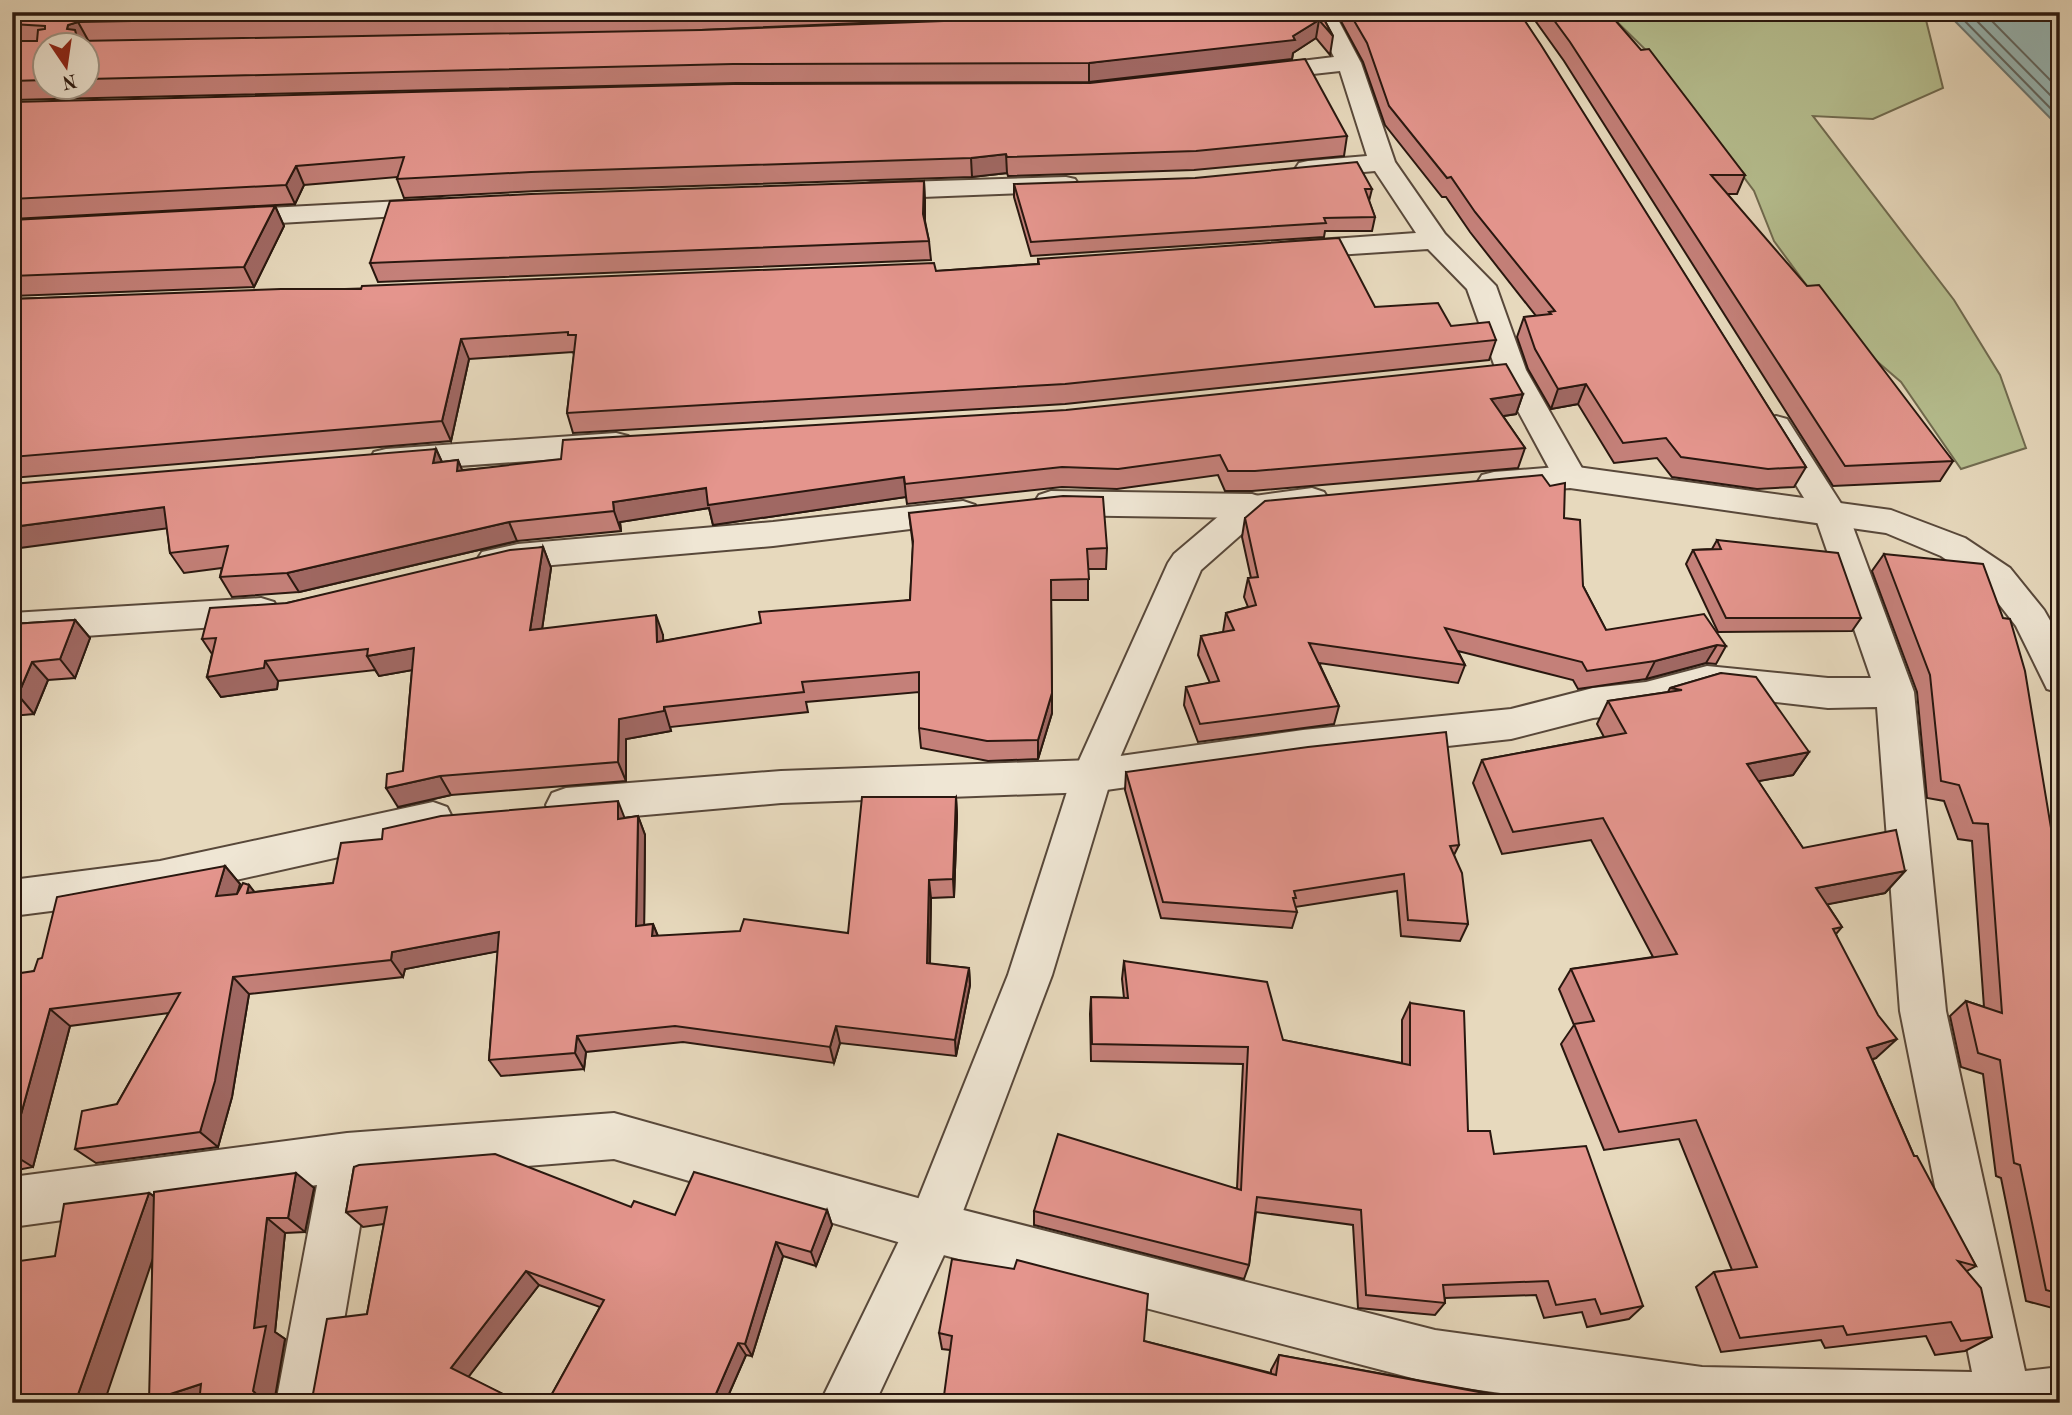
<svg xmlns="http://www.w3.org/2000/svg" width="2072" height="1415" font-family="'Old Standard TT',serif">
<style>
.green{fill:#b6bf90;stroke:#706b50;stroke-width:2}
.water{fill:#98b9b8;stroke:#6c7874;stroke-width:2}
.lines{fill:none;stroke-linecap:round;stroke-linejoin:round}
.shore{stroke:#606864;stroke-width:2}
.minor-casing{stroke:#58483a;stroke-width:4}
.tertiary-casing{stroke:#58483a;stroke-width:4}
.minor{fill:#efe6d4;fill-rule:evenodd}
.tertiary{fill:#efe6d4;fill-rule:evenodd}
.wall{fill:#c48079;stroke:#29170f;stroke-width:2;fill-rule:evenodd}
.shaded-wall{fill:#a06863;stroke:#29170f;stroke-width:2}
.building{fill:#e4958d;stroke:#29170f;stroke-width:2}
</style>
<rect width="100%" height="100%" fill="#e7d9bd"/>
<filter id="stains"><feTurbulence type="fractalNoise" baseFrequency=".00286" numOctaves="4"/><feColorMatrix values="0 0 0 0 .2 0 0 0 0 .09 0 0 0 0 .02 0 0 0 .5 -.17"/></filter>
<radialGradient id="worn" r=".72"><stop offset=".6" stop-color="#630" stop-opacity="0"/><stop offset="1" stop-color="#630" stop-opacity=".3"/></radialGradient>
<!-- green -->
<polygon class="green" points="1607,12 1924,12 1943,88 1873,119 1813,116 1954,300 2000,375 2026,448 1961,469 1901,382 1837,327 1774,241 1754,191 1659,63"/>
<!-- water -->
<polygon class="water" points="1946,12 2060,12 2060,128"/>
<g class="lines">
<!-- shore -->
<g class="shore">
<polyline points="1956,12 2060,118"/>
<polyline points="1968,12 2060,105"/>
<polyline points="1983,12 2060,90"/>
</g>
<defs>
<g id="minor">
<polygon points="1311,12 1334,12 1361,63 1395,162 1445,234 1496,286 1526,370 1587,477 1582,485 1570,488 1558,485 1496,370 1467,289 1428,249 1290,258 1280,256 1276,250 1280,244 1290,242 1416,233 1375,171 1308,177 1299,175 1295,169 1299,163 1308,161 1367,156 1340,71 1259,80 1250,78 1247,73 1250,68 1259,66 1334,57"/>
<polygon points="1066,177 1075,179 1079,185 1075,191 871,199 861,197 858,191 861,185 871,183"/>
<polygon points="440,199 450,201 454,207 450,213 228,226 218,224 214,218 218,212 228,210"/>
<polygon points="1776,416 1787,419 1849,516 1914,692 1946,1011 2025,1371 2060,1367 2060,1403 1572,1403 1435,1384 932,1252 614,1159 368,1179 330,1403 276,1403 317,1185 12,1227 12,1177 347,1133 614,1113 932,1202 1435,1330 1702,1367 1972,1372 1900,1011 1877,707 1828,708 1707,694 1646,712 1593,718 1511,739 1303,762 1092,792 781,803 566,822 552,817 546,805 552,793 566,788 781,771 1092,760 1303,730 1511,709 1593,688 1646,682 1707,666 1828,678 1871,678 1815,516 1760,426 1765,419"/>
<polygon points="616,433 628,436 632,444 628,452 616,455 386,471 374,468 370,460 374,452 386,449"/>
<polygon points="1051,491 1252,494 1264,498 1269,506 1264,514 1252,518 1051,515 1039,511 1034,503 1039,495"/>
<polygon points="963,501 975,505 980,513 975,521 773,546 518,568 494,574 482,570 476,561 482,552 518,544 773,522"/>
<polygon points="261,598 274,602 279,611 274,620 261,624 12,641 12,613"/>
<polygon points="433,802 447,807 453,819 447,831 433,836 160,897 12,916 12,880 160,861"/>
</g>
<g id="tertiary">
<polygon points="1570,466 1891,510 1965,538 2010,568 2044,610 2060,638 2060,693 2047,689 2016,626 1985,586 1941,556 1886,533 1570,488 1494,494 1482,491 1477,483 1482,475 1494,472"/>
<polygon points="1312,488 1324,492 1329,500 1324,508 1261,517 1201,570 1112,776 1052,975 957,1227 875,1403 820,1403 913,1212 1008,975 1072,776 1168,563 1174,554 1240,498"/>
</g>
</defs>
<!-- minor casing -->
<use href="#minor" class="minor-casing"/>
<!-- tertiary casing -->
<use href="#tertiary" class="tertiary-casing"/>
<!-- minor -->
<use href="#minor" class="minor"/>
<!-- tertiary -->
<use href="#tertiary" class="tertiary"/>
</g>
<!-- wall -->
<g class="wall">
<path d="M12 12H1117L701 30 1320 12 1333 36 1330 55 1316 38 1293 53 1292 59 1089 82 736 83 12 100ZM46 46H88V88H46Z"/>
<polygon points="1336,12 1519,12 1806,467 1794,487 1757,489 1672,477 1657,458 1614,463 1578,404 1551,409 1528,369 1517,337 1524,317 1536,316 1470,232 1446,197 1442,197 1385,125 1363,62"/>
<polygon points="1529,12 1608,12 1745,175 1737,194 1727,194 1953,461 1940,481 1833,486 1564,61"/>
<polygon points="12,102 1347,136 1344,156 1194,170 1008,176 1007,173 972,177 537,191 404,198 397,179 397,177 304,185 295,204 12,219"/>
<polygon points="924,181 925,221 929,241 931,260 378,282 370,263"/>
<polygon points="1014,184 1372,189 1369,201 1375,217 1372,231 1325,231 1324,237 1031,256 1014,197"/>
<polygon points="275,206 284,226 254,287 12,296 12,220"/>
<polygon points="1038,259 1375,307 1451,326 1496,340 1489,360 1065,404 573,433 567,413 574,355 573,352 469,359 451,441 12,478 12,299 936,271 1038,264"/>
<polygon points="1523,394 1516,414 1503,416 1525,448 1518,468 1252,491 1225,491 1218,475 1117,489 1062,487 907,504 906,497 713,525 709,508 620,522 621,531 517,541 299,592 232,597 220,577 222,568 184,573 170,553 167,528 436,449 442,462 458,460 462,470"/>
<polygon points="909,513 1107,548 1106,569 1088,569 1088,600 1051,600 1052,713 1038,759 988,761 921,748 919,728 919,692 806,702 808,712 670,727 671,731 626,739 626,781 451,795 398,807 403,771 412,670 379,676 375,670 278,681 277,689 221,697 207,677 212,654 202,639 287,603 543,547 551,568 542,629 663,635 663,641 910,600 913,546"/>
<polygon points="1245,518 1564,518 1583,586 1606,630 1726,646 1716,664 1706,663 1646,679 1578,689 1573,680 1458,651 1465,665 1458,683 1319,663 1339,706 1334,724 1198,742 1184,705 1186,687 1210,683 1198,655 1201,636 1223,632 1226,613 1248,607 1244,597 1248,578 1251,578 1242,537"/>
<polygon points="1717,540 1861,618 1852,631 1718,632 1686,564 1693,550 1712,549"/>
<polygon points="1884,554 2052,834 2060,836 2060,1310 2026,1301 2001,1178 1996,1176 1983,1074 1961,1067 1950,1016 1966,1001 1984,1007 1972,841 1958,839 1944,801 1927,798 1917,692 1872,571"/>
<polygon points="75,620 90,638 75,678 48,680 34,714 12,716 12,624"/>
<polygon points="1721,673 1809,752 1793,775 1758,781 1803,848 1905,871 1885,893 1827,904 1842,927 1836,934 1876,1058 1872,1059 1914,1156 1976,1266 1967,1271 1992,1337 1965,1351 1935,1355 1926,1336 1825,1348 1821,1340 1721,1352 1696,1287 1714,1272 1732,1270 1679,1139 1604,1150 1561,1044 1574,1025 1559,989 1571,969 1653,957 1591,840 1502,854 1473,783 1482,760 1604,737 1597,724 1608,701 1668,692 1670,688"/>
<polygon points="1126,772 1459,845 1454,855 1468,924 1460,941 1401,936 1397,891 1295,907 1297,912 1292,928 1161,918 1125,790"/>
<polygon points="956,797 957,816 954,897 931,898 930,964 969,968 970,985 956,1056 840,1043 834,1063 683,1042 586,1052 584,1069 501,1076 489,1060 498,951 405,969 403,977 249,994 232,1097 218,1147 96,1163 75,1149 117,1104 169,1013 70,1026 33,1167 12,1171 12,979 34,971 42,958 225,866 240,884 238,892 249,885 254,892 333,883 625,818 638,816 645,835 644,925 653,924 658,936 848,933"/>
<polygon points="1124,961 1283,1040 1402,1063 1402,1020 1410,1003 1468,1131 1494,1154 1643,1306 1629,1319 1587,1327 1582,1312 1544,1318 1536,1295 1445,1298 1445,1303 1435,1315 1358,1308 1353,1225 1256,1212 1249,1265 1244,1279 1034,1225 1034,1211 1237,1188 1243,1064 1091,1061 1090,1014 1091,997 1124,998 1122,979"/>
<polygon points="354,1167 631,1207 675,1215 827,1210 832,1225 816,1266 783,1256 752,1356 746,1355 725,1403 547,1403 600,1307 539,1285 468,1377 521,1403 153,1403 152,1260 55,1256 149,1193 154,1196 314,1188 305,1232 285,1233 275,1332 285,1339 275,1394 313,1394 367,1314 384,1224 363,1227 346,1212"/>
<polygon points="939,1333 1144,1341 1271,1373 1271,1370 1279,1355 1538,1402 950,1350 942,1349"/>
</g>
<!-- shaded-wall -->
<g class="shaded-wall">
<polygon points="1319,20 1316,38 1293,53 1292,59 1089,82 1089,63 1293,36"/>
<polygon points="78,22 88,40 80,46 67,29 68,25"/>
<polygon points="1006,154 1007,173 972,177 971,158"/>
<polygon points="296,166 304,185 295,204 286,185"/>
<polygon points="924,181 925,200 925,233 923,214"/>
<polygon points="275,206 284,226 254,287 244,267"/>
<polygon points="461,339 469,359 451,441 442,421"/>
<polygon points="1586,384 1578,404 1551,409 1558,389"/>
<polygon points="1523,394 1516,414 1485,419 1491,399"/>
<polygon points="436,449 445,469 433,463"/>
<polygon points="458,460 466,480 457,471"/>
<polygon points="904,477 906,497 713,525 709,508 620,522 621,531 614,511 613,502 706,488"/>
<polygon points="164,507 177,527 12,549 12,527"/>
<polygon points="509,522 517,541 299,592 287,573"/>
<polygon points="543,547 551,568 539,650 530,630"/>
<polygon points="656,615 663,635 664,663 657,642"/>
<polygon points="75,620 90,638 75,678 60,659"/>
<polygon points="1717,645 1706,663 1646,679 1655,661"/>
<polygon points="414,648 424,668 379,676 367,656"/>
<polygon points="265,661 278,681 277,689 221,697 207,677"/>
<polygon points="32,662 48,680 34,714 18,695"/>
<polygon points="1052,693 1052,713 1038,759 1038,740"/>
<polygon points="664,707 671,731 626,739 626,781 618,762 619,719"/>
<polygon points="1809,752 1793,775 1732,786 1747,764"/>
<polygon points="440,776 451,795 398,807 386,788"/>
<polygon points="956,797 957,816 954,897 953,879"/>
<polygon points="618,801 625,819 618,819"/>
<polygon points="638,816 645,835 644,944 636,926"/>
<polygon points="225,866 240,884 231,914 216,896"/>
<polygon points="1905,871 1885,893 1799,910 1816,888"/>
<polygon points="929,880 931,898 929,980 927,963"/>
<polygon points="249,885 263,903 247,893"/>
<polygon points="653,924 660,942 652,936"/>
<polygon points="499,932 510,949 405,969 403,977 391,960 392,952"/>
<polygon points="969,968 970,985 956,1056 955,1040"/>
<polygon points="233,977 249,994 232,1097 218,1147 200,1132"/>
<polygon points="50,1009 70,1026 33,1167 12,1154 12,1147"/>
<polygon points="836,1026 840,1043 834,1063 830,1047"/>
<polygon points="577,1036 586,1052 584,1069 575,1053"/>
<polygon points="1897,1039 1876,1058 1847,1067 1867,1048"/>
<polygon points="296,1173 314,1188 305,1232 288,1218"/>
<polygon points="149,1193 170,1208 104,1403 75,1403"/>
<polygon points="827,1210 832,1225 816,1266 811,1252"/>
<polygon points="267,1218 285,1233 275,1332 285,1339 274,1403 256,1394 253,1391 254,1328"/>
<polygon points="776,1242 783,1256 752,1356 745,1344"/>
<polygon points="526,1271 539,1285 466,1380 451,1368"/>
<polygon points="738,1343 746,1355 725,1403 712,1403"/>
<polygon points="201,1384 201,1403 153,1403 149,1401"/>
<polygon points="308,1398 315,1403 289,1403"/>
</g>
<!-- building -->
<g class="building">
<polygon points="12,12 621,12 78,22 68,25 67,29 75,30 78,41 701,30 1077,16 1147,12 1320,12 1333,36 1319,20 1293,36 1295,40 1089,63 733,64 88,79 88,46 46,46 46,80 12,81 12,41 37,41 38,30 45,29 45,26 12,24"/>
<polygon points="1349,12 1519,12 1541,45 1806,467 1768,469 1681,457 1666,438 1623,443 1586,384 1558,389 1535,349 1524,317 1551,314 1549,312 1555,311 1475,212 1451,177 1447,178 1389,106 1367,43"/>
<polygon points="1548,12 1608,12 1641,50 1649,49 1745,175 1711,175 1807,286 1819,285 1953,461 1845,466 1570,42"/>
<polygon points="1305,59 1347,136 1196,151 1007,157 1006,154 971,158 531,172 397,179 404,157 296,166 286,185 12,199 12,102 733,84 1090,83"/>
<polygon points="1357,162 1372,189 1365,189 1375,217 1324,218 1326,223 1031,242 1014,184 1195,178"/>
<polygon points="924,181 923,214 929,241 370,263 390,201 531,194"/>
<polygon points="275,206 244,267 12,276 12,220"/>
<polygon points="1339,238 1375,307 1438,303 1451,326 1489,322 1496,340 1065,384 567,413 576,335 568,335 568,332 461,339 442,421 12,457 12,299 281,289 361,289 362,286 934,263 936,271 1039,264 1038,259"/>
<polygon points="1506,364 1523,394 1491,399 1525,448 1255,471 1228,471 1220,455 1118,469 1062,467 905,484 904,477 708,505 706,488 613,502 614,511 509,522 287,573 220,577 228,546 170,553 164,507 12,527 12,484 436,449 433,463 458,460 457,471 561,459 563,440 1066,410"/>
<polygon points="1542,475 1550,486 1565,483 1564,518 1580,520 1583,586 1606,630 1704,614 1726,646 1717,645 1655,661 1587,671 1582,662 1445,628 1465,665 1309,643 1339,706 1200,724 1186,687 1219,681 1201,636 1234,630 1226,613 1256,605 1248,578 1258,577 1245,518 1265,501"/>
<polygon points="1063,496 1103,497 1107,548 1087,549 1089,579 1051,580 1052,693 1038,740 987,741 919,728 919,672 802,682 804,692 664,707 664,711 619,719 618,762 440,776 386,788 387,774 403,771 414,648 367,656 368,649 265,661 264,668 207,677 216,638 202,639 210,608 287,603 510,550 543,547 530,630 656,615 657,642 761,623 759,612 910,600 913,541 909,513"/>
<polygon points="1717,540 1838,553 1861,618 1726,618 1693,550 1721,549"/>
<polygon points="1884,554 1983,564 2003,618 2010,619 2025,671 2052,834 2060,836 2060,1294 2046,1290 2020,1165 2014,1163 2000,1060 1978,1053 1966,1001 2002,1013 1988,824 1973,823 1959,785 1941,781 1930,675"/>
<polygon points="75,620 60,659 32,662 18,695 12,696 12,624"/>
<polygon points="1721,673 1756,677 1809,752 1747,764 1803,848 1896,830 1905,871 1816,888 1842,927 1833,929 1878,1015 1897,1039 1867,1048 1914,1156 1917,1156 1976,1266 1958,1261 1981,1288 1992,1337 1961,1341 1951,1322 1847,1335 1843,1326 1740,1338 1714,1272 1757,1267 1696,1120 1619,1132 1574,1024 1594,1021 1571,969 1677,954 1603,818 1513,832 1482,760 1626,733 1608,701 1682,690 1670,688"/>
<polygon points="1446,732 1459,845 1450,846 1462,873 1468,924 1408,920 1404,874 1294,891 1296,898 1293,898 1297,912 1163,902 1126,772 1308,747"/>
<polygon points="862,797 956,797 953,879 929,880 927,963 969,968 955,1040 836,1026 830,1047 675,1026 577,1036 575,1053 489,1060 499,932 392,952 391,960 233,977 215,1081 200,1132 75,1149 82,1111 117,1104 180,993 50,1009 12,1147 12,979 14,974 34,971 38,959 42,958 57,897 225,866 216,896 237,894 243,883 249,885 247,893 333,883 341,843 382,839 383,829 441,816 618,801 618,819 638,816 636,926 653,924 652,936 740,931 744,919 848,933"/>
<polygon points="1124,961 1267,982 1283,1040 1410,1065 1410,1003 1464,1011 1468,1131 1490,1131 1494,1154 1586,1146 1643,1306 1601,1314 1595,1299 1556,1305 1548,1281 1443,1285 1445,1303 1366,1295 1361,1210 1257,1197 1249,1265 1034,1211 1058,1134 1241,1190 1248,1047 1092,1044 1091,997 1128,998"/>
<polygon points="495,1154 631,1207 634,1201 675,1215 694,1172 827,1210 811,1252 776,1242 745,1344 738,1343 712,1403 682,1403 675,1400 673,1403 547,1403 604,1300 526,1271 451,1368 521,1403 307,1403 308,1398 289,1403 199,1403 201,1384 149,1401 154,1192 296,1173 288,1218 267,1218 254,1328 266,1326 253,1391 256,1394 313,1394 327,1319 367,1314 387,1207 346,1212 354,1167 359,1165"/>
<polygon points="149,1193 75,1403 12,1403 12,1262 55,1256 64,1204"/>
<polygon points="952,1259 1014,1269 1017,1260 1148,1294 1144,1341 1276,1375 1279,1355 1538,1403 943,1403 952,1336 939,1333"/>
</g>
<!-- margin -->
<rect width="2072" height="1415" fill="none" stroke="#e7d9bd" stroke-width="42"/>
<rect x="14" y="14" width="2044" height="1387" fill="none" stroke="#29170f" stroke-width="3.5"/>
<rect x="21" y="21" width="2030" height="1373" fill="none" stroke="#29170f" stroke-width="2"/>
<!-- north arrow -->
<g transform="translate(66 66) rotate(167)"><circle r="33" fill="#efe6d4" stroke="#a09385" stroke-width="2"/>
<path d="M0-5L12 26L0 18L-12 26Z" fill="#8f2418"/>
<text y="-10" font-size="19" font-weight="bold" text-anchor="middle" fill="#29170f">N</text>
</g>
<rect width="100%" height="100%" filter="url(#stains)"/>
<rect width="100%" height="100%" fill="url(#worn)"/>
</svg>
